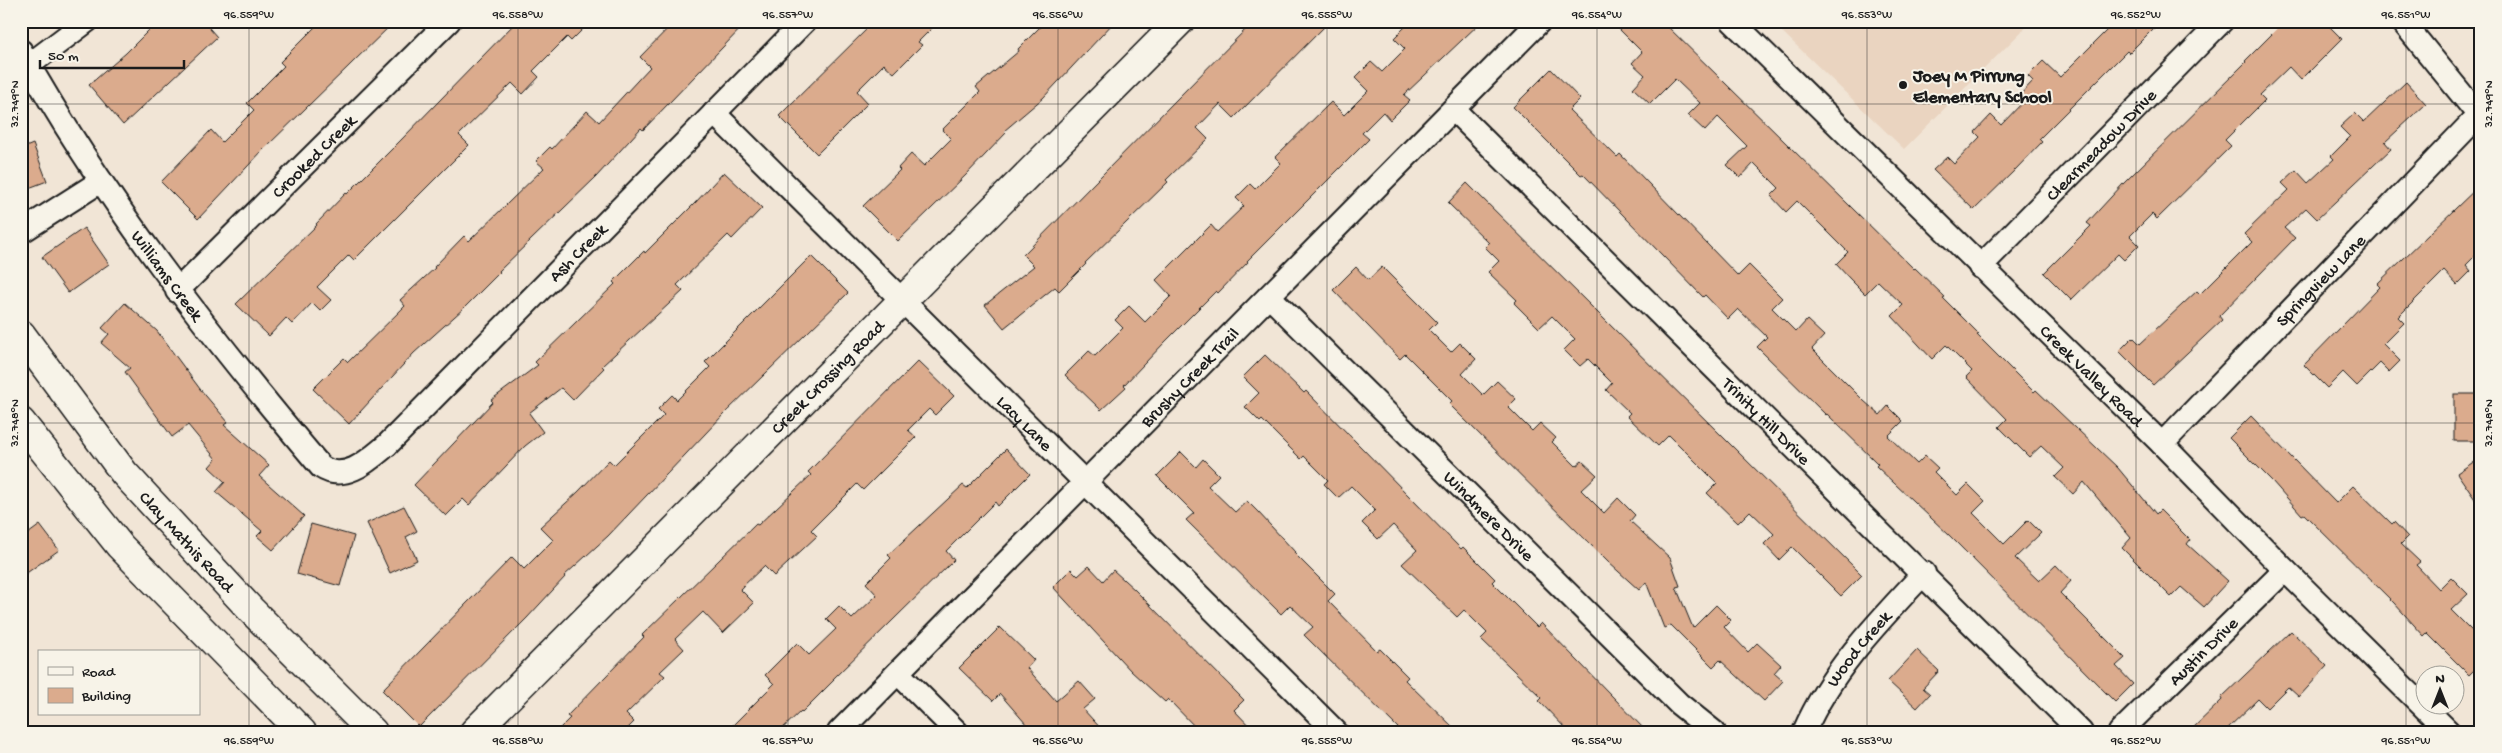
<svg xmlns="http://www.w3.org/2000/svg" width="2502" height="753" font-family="'Gochi Hand',sans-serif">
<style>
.built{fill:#ead4c0}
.building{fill:#dbab8d;stroke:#1c1c1c}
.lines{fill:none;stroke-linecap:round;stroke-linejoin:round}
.minor-casing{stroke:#1c1c1c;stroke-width:26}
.tertiary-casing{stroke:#1c1c1c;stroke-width:31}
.secondary-casing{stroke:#1c1c1c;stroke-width:31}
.minor{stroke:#f7f3e8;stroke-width:22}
.tertiary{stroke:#f7f3e8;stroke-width:28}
.secondary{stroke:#f7f3e8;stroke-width:28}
.ticks{fill:none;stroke:#1c1c1c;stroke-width:1;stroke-opacity:0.45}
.poi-dot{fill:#1c1c1c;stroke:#f7f3e8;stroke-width:2}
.labels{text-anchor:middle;stroke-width:4;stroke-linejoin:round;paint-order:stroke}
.poi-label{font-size:18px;font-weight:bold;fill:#1c1c1c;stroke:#f7f3e8;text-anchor:start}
.street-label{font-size:18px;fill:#1c1c1c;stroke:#f7f3e8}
.neatline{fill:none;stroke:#1c1c1c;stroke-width:2}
.ticks-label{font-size:12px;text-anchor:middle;fill:#1c1c1c}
</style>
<rect width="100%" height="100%" fill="#f1e5d6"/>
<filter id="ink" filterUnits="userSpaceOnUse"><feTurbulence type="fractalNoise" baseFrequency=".02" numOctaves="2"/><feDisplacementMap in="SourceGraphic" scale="10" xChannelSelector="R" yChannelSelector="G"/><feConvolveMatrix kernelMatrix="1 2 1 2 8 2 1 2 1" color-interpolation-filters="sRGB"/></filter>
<g filter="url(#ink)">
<!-- built -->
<polygon class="built" points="1771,21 2032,21 1904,149"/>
<!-- building -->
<g class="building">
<polygon points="158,21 203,21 217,37 123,125 89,85 126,53"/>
<polygon points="321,21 395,21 263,150 198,219 161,182 211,130 222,142 254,110 247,103 284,66 280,62"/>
<polygon points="517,21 591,21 571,41 567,37 533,71 539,77 523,94 512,83 459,135 469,145 354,260 349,255 317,287 331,300 320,311 312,303 292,324 286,318 269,336 236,304 317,225 316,224 346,193 347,194 401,140"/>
<polygon points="675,21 748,21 643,130 641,128 596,177 499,271 500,272 464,308 414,353 349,424 313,389 344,358 348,362 405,306 400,300 435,268 434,267 464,236 469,241 544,168 536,161 550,147 552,149 587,111 599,122 650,67 640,57"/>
<polygon points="875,21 939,21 918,42 922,45 894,73 884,64 857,91 868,103 817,154 779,116"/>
<polygon points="1046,21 1115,21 1043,98 1004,131 1006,133 966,175 898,241 863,206 900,170 898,168 911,154 924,166 951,139 942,130 980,92 976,87 1019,51 1018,49"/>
<polygon points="1254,21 1330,21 1234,118 1220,104 1197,128 1208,139 1166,180 1168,182 1085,263 1086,264 1059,291 1055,287 1004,328 985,305 1034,266 1023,255"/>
<polygon points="1411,21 1482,21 1404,95 1410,100 1390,120 1383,112 1362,133 1369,139 1247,261 1248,262 1218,293 1216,291 1165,342 1124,385 1126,387 1101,410 1065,375 1089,351 1095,356 1123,328 1115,320 1129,306 1145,322 1171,296 1156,280 1211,225 1217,232 1244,206 1236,198 1250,184 1255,189 1281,163 1275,157 1331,102 1344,115 1368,91 1355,78 1371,62 1382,72 1405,49 1394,38"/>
<polygon points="1611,21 1662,21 1914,269 1915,268 1945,297 1943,298 1979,334 1977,335 2034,392 2036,390 2118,468 2156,514 2160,510 2190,540 2187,544 2228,581 2204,607 2181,587 2171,597 2122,548 2131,538 2084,482 2073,494 2055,477 2064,468 2041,446 2029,457 1999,427 2007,419 1966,377 1972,371 1946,345 1932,359 1892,316 1903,305 1878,281 1865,294 1850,279 1836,264 1848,252 1797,201 1786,212 1771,196 1779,188 1754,163 1740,178 1727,165 1747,146 1718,117 1705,131 1688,115 1700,103 1675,79 1650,104 1633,88 1645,75 1632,63 1642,52"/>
<polygon points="2098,21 2161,21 2129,53 2127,51 2039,139 2042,142 2015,170 1974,210 1933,170 1947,157 1954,164 1980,137 1975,132 1991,115 2001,125 2023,102 2018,97 2033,81 2028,76 2043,61 2060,77 2107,30"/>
<polygon points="2285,21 2324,21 2342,39 2301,80 2289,67 2260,95 2265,100 2225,140 2231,146 2157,219 2152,214 2130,236 2139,245 2124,260 2118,254 2071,300 2044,273 2091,226 2087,223 2123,184 2246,62 2245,61"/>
<polygon points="1551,69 1580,99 1569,110 1617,157 1620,154 1738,276 1749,265 1782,298 1772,308 1796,332 1807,320 1824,336 1812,349 1864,401 1880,415 1888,406 1903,421 1888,436 1917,464 1925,456 1938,468 1934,472 1957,495 1968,484 1985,501 1973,513 2004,544 2028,520 2041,533 2015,558 2039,581 2056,565 2071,581 2060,593 2125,658 2116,666 2133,684 2115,702 1950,536 1876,466 1878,464 1827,414 1826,415 1757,347 1767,337 1738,309 1728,319 1705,295 1703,297 1583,174 1581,175 1513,107"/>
<polygon points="2406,82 2426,104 2385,142 2391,149 2317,219 2306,208 2284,228 2295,238 2219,316 2222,320 2153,385 2119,351 2133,337 2140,344 2197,291 2200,294 2252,242 2244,234 2289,190 2282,183 2296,170 2308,183 2334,159 2331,156 2350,137 2340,127 2355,113 2364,122"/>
<polygon points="33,144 47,181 21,191 21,149"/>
<polygon points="724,172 762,208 732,239 728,235 677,285 683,291 602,366 604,368 573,400 561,388 529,413 543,432 525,446 469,505 463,499 446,516 414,485 493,402 491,400 538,365 535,362 615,284 613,282 644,251 645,253 695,203"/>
<polygon points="1467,183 1862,575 1841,596 1792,547 1779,560 1764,544 1774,534 1750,511 1738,523 1707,493 1717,483 1669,435 1658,446 1627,416 1630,413 1606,390 1612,383 1588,359 1580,366 1564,350 1575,339 1552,316 1539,328 1514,303 1517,300 1488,272 1499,261 1485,247 1489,243 1448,203"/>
<polygon points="2481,184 2481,250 2466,265 2471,271 2457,285 2444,271 2398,317 2404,323 2383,344 2400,361 2389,372 2380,363 2357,386 2343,372 2327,388 2304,365 2380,287 2377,284"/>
<polygon points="84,228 109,264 68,293 42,257"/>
<polygon points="811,256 848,293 724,414 608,536 564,576 565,577 527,618 419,727 382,690 512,557 524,569 553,540 540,527 578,492 609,460 614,465 664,415 658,409 672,395 677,400 710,367 705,362"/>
<polygon points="1356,267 1368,280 1382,267 1437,322 1429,330 1451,352 1460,343 1476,359 1462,374 1483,395 1497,381 1516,399 1508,407 1532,431 1540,423 1556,438 1552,442 1576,466 1582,461 1597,475 1581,490 1604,513 1618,498 1635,515 1630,521 1670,558 1680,586 1676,587 1693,628 1716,605 1731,620 1724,627 1748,652 1757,643 1781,665 1774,673 1783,681 1764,701 1720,660 1713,667 1671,625 1664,628 1646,582 1639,590 1608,562 1449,404 1452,401 1405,354 1400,359 1333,290"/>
<polygon points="125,303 157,331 200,389 228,422 224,425 269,465 259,476 304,516 273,550 257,536 262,531 216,492 225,482 209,467 216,459 188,425 172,437 125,372 130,368 101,343 109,334 102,328"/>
<polygon points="1265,355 1304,393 1306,391 1461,549 1463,547 1495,579 1492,582 1537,627 1541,623 1647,732 1569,732 1539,701 1542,698 1481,639 1487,633 1464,610 1457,617 1402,564 1417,550 1393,525 1378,539 1362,523 1375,510 1351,486 1338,498 1324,484 1328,480 1304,456 1301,459 1262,420 1260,422 1245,407 1259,393 1243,377"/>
<polygon points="918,361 954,396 935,415 929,409 908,430 916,437 863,490 857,484 811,530 817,536 774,576 764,566 740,589 754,603 723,633 703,612 675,639 684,649 660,672 665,676 626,714 634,722 624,732 556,732 570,718 567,716 644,637 642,635 756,524 758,525 811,475 808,472"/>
<rect x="2454" y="394" width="27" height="47"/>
<polygon points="2251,416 2336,503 2353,486 2392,524 2394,522 2408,537 2401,544 2420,562 2416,565 2439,589 2451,577 2468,594 2451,610 2481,640 2481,663 2469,675 2427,633 2424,636 2394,603 2304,514 2302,515 2272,481 2229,438"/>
<polygon points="1006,449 1030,474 998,506 995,502 946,551 954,560 833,679 834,680 802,712 801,711 779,732 726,732 774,684 765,675 797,643 809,655 836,629 826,619 839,606 852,619 877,595 866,583 891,558 888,555 963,485 967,488"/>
<polygon points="1181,452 1196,467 1203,459 1219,475 1208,486 1235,512 1247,501 1258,512 1295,552 1294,553 1335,594 1328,601 1377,651 1380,649 1408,677 1405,680 1458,732 1402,732 1304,635 1313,627 1290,605 1281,614 1186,520 1194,513 1157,476"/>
<polygon points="2481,457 2481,508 2457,473"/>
<polygon points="404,506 417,531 406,537 417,560 390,573 367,523"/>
<polygon points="311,524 354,536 340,586 297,574"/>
<polygon points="40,525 59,550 21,577 21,539"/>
<polygon points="1089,566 1103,581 1113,570 1135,590 1244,700 1234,710 1255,732 1200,732 1168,699 1165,702 1131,671 1053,587 1071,569 1078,576"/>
<polygon points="1000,627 1034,660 1027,668 1056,701 1079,681 1095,699 1083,709 1104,732 1033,732 1000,694 993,701 959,668"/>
<polygon points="2291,631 2327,666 2299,697 2288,687 2267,708 2258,699 2224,732 2189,732 2222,700 2221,698"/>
<polygon points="1917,650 1939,671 1923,688 1930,694 1917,708 1888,681"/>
</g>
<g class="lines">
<defs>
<g id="minor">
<path id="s1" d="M1732 21 2162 444 2285 570 2449 732"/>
<polyline points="2402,21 2481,118"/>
<path id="s2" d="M21 51C105 201 210 336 321 467 345 483 369 460 387 445L805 21"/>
<polyline points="29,65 87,21"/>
<path id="s3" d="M1454 110 2081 732"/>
<path id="s4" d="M714 113 1336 732"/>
<polyline points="21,232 101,181"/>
<path id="s5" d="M1980 267 2222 21"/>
<path id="s6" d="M177 291 449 21"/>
<path id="s7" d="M1269 296 1679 704 1714 732"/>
<path id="s8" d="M2162 444 2478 116"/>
<polyline points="898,673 957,732"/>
<path id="s9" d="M839 732 1540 21"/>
<path id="s10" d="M1804 732C1831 670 1878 622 1924 573"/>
<path id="s11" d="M2120 732 2285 570"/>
</g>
<g id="tertiary">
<path id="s12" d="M474 732 1180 21"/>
</g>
<g id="secondary">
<path id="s13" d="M21 334 124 473 252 611 373 732"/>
<polyline points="21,422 120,546 302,732"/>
</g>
</defs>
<!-- minor casing -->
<use href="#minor" class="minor-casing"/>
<!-- tertiary casing -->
<use href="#tertiary" class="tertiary-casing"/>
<!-- secondary casing -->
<use href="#secondary" class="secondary-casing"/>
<!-- minor -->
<use href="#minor" class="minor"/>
<!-- tertiary -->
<use href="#tertiary" class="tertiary"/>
<!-- secondary -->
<use href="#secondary" class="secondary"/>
</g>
</g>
<!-- ticks -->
<path class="ticks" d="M249 21V732M518 21V732M788 21V732M1058 21V732M1327 21V732M1597 21V732M1867 21V732M2136 21V732M2406 21V732M21 104H2481M21 423H2481"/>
<!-- markers -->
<circle class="poi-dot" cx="1903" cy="85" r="5"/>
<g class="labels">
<!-- poi labels -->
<g class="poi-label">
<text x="1913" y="81">Joey M Pirrung<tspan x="1913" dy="21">Elementary School</tspan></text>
</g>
<!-- street labels -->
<g class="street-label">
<text dy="6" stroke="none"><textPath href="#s5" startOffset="172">Clearmeadow Drive</textPath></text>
<text dy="6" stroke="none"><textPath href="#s6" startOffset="192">Crooked Creek</textPath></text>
<text dy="6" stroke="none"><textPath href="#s2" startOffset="860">Ash Creek</textPath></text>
<text dy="6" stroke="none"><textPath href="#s2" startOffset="268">Williams Creek</textPath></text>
<text dy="6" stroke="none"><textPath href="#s8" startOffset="228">Springview Lane</textPath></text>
<text dy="6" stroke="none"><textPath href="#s1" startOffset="505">Creek Valley Road</textPath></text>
<text dy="6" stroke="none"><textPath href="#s12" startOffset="501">Creek Crossing Road</textPath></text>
<text dy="6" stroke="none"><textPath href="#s9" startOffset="499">Brushy Creek Trail</textPath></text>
<text dy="6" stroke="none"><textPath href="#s3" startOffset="441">Trinity Hill Drive</textPath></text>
<text dy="6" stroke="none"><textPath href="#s4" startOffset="439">Lacy Lane</textPath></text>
<text dy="6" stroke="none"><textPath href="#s7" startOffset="311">Windmere Drive</textPath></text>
<text dy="6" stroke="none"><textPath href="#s13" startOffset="266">Clay Mathis Road</textPath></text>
<text dy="6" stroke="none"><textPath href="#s10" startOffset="100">Wood Creek</textPath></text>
<text dy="6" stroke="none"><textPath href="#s11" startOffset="116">Austin Drive</textPath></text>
</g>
</g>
<!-- margin -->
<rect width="2502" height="753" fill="none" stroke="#f7f3e8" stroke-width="55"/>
<!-- legend -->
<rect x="38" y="650" width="162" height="65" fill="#f7f3e8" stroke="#9f9d96"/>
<rect x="48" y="667" width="25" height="8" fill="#f7f3e8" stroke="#9f9d96"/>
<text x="82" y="676" font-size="15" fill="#1c1c1c">Road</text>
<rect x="48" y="688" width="25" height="15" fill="#dbab8d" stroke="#9f9d96"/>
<text x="82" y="700" font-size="15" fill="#1c1c1c">Building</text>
<!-- north arrow -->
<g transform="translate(2440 690)"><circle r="24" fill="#f7f3e8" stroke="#9f9d96"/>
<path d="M0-4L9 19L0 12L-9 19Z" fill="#1c1c1c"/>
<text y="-8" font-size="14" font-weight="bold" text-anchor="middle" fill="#1c1c1c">N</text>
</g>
<!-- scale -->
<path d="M40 60v8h144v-8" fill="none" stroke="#1c1c1c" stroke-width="2.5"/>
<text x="48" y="60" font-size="15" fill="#1c1c1c" stroke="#f7f3e8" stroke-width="4" paint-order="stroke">50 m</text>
<rect x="28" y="28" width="2446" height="698" class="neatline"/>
<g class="ticks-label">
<text x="249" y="18">96.559°W</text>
<text x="518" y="18">96.558°W</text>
<text x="788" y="18">96.557°W</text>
<text x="1058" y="18">96.556°W</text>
<text x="1327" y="18">96.555°W</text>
<text x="1597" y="18">96.554°W</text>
<text x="1867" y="18">96.553°W</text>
<text x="2136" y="18">96.552°W</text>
<text x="2406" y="18">96.551°W</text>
<text transform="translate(14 104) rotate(-90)" y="4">32.749°N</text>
<text transform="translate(2488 104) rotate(-90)" y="4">32.749°N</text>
<text transform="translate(14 423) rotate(-90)" y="4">32.748°N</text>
<text transform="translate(2488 423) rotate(-90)" y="4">32.748°N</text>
<text x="249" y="744">96.559°W</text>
<text x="518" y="744">96.558°W</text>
<text x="788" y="744">96.557°W</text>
<text x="1058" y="744">96.556°W</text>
<text x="1327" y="744">96.555°W</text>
<text x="1597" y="744">96.554°W</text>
<text x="1867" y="744">96.553°W</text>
<text x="2136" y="744">96.552°W</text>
<text x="2406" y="744">96.551°W</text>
</g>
</svg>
